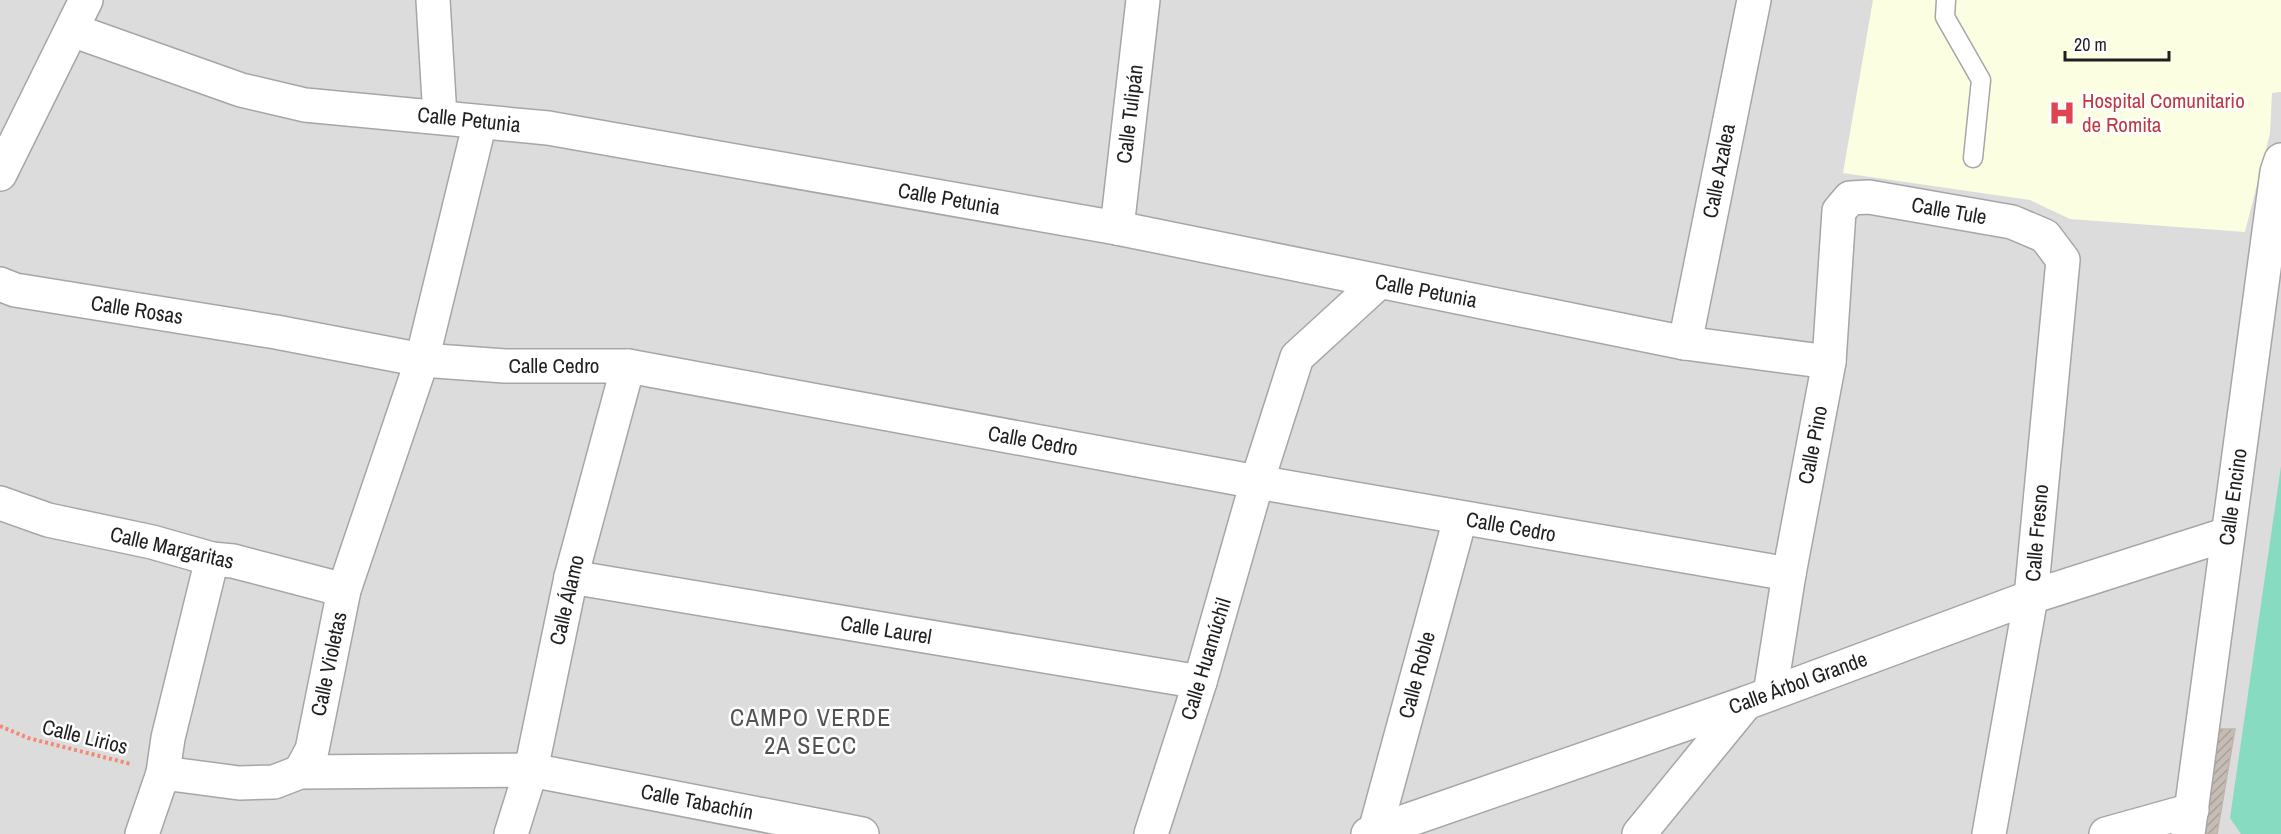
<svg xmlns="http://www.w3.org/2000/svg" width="2281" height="834" font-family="'Archivo Narrow',sans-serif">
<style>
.residential{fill:#dddcdc}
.education{fill:#fcfee1}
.pitch{fill:#87dbc1}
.building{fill:url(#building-hatch);stroke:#c1b5a9;stroke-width:1.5}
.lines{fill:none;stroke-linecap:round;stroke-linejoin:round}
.service-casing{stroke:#a6a6a6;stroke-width:21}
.minor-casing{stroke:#a6a6a6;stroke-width:36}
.path{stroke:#f48972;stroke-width:4;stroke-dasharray:3 3;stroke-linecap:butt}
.service{stroke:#fff;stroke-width:18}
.minor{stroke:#fff;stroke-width:33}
.labels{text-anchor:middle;stroke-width:5;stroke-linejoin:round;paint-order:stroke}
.health-label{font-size:21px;fill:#be3a42;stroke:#fff;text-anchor:start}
.street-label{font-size:21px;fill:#1f1f1f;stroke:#fff}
.quarter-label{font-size:24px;letter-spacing:1.5px;fill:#525252;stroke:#fff}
</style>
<defs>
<pattern id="building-hatch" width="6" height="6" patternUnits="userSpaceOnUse" patternTransform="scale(1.5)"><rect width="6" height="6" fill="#c4bcb5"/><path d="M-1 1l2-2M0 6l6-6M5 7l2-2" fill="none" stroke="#a8a19b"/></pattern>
</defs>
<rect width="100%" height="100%" fill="#f0ede6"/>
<!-- residential -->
<rect class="residential" x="0" y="0" width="2281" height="834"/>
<!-- education -->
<polygon class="education" points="1873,0 2281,0 2281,92 2272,93 2270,133 2245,232 2070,219 2030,200 1843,173"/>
<!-- pitch -->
<polygon class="pitch" points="2281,466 2281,834 2241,834 2230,818"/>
<!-- building -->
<polygon class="building" points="2209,729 2235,729 2217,834 2195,834"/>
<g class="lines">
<defs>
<polyline id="service" points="1946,0 1945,17 1981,80 1973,158"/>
<g id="minor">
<polyline points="433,0 440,117"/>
<polyline points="72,30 241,90 305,105 548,128 1117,228 1685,343 1829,362"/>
<polyline points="0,174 86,0"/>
<polyline points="1117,228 1143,0"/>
<polyline points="0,284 15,290 276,332 422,360 505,366 628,366 1257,482 1789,574"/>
<polyline points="1685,343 1754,0"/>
<polyline points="0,503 48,520 152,542 212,559 233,561 344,590"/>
<polyline points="571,577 1200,682"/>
<polyline points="1770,694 1789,574 1829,362 1839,211 1850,198 1869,197 2012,222 2045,236 2063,260 2031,597 1989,834"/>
<polyline points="300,772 312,750 344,590 422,360 480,122"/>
<polyline points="163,773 168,738 212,559"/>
<polyline points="1375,831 1460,519"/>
<polyline points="142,834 163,773 239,783 274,782 300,772 531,770 862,834"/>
<polyline points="511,834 531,770 571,577 628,366"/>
<polyline points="1151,834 1200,682 1257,482 1297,357 1379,282"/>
<polyline points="1368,834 1746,703 2031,597 2228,534"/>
<polyline points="1639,834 1746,703"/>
<polyline points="2106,834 2192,810"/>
<polyline points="2188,834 2277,172 2281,160"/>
</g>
</defs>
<!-- service casing -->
<use href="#service" class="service-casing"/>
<!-- minor casing -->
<use href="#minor" class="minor-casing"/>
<!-- path -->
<polyline class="path" points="0,726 28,738 131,764"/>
<!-- service -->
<use href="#service" class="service"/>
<!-- minor -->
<use href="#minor" class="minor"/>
</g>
<!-- icons -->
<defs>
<symbol id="hospital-bare" viewBox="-9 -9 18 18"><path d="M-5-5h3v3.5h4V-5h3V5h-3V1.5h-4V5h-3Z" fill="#e0444e" stroke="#fff" stroke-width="2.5" paint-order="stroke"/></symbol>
</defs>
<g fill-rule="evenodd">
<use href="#hospital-bare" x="2043" y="94" width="38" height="38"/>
</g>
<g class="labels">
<!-- health labels -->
<g class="health-label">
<text x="2082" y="108">Hospital Comunitario<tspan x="2082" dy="24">de Romita</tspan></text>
</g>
<!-- street labels -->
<g class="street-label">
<text transform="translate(1130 114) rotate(-83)" y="7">Calle Tulipán</text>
<text transform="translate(469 120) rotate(6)" y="7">Calle Petunia</text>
<text transform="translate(1719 171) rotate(-79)" y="7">Calle Azalea</text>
<text transform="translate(949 199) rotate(10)" y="7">Calle Petunia</text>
<text transform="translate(1949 211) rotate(10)" y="7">Calle Tule</text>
<text transform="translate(1426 291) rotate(11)" y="7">Calle Petunia</text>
<text transform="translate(137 310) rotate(9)" y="7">Calle Rosas</text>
<text x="554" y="373">Calle Cedro</text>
<text transform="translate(1033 441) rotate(10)" y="7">Calle Cedro</text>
<text transform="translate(1813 445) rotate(-79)" y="7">Calle Pino</text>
<text transform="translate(2233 497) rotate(-82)" y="7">Calle Encino</text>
<text transform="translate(1511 527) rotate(10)" y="7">Calle Cedro</text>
<text transform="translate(2037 533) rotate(-85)" y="7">Calle Fresno</text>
<text transform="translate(172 548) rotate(13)" y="7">Calle Margaritas</text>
<text transform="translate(567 600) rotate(-77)" y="7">Calle Álamo</text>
<text transform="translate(886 630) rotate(9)" y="7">Calle Laurel</text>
<text transform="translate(1206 659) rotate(-73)" y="7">Calle Huamúchil</text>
<text transform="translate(329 664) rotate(-78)" y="7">Calle Violetas</text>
<text transform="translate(1417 675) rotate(-75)" y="7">Calle Roble</text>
<text transform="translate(1798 683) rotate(-20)" y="7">Calle Árbol Grande</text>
<text transform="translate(85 737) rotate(14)" y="7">Calle Lirios</text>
<text transform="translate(697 802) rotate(11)" y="7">Calle Tabachín</text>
</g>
<!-- quarter labels -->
<g class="quarter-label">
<text x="811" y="726">CAMPO VERDE<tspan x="811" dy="28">2A SECC</tspan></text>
</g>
</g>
<!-- scale -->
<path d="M2065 51v9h104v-9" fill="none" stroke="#1f1f1f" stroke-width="3"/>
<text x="2074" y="51" font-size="18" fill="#1f1f1f" stroke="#ffffff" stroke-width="4.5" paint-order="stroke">20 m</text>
</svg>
